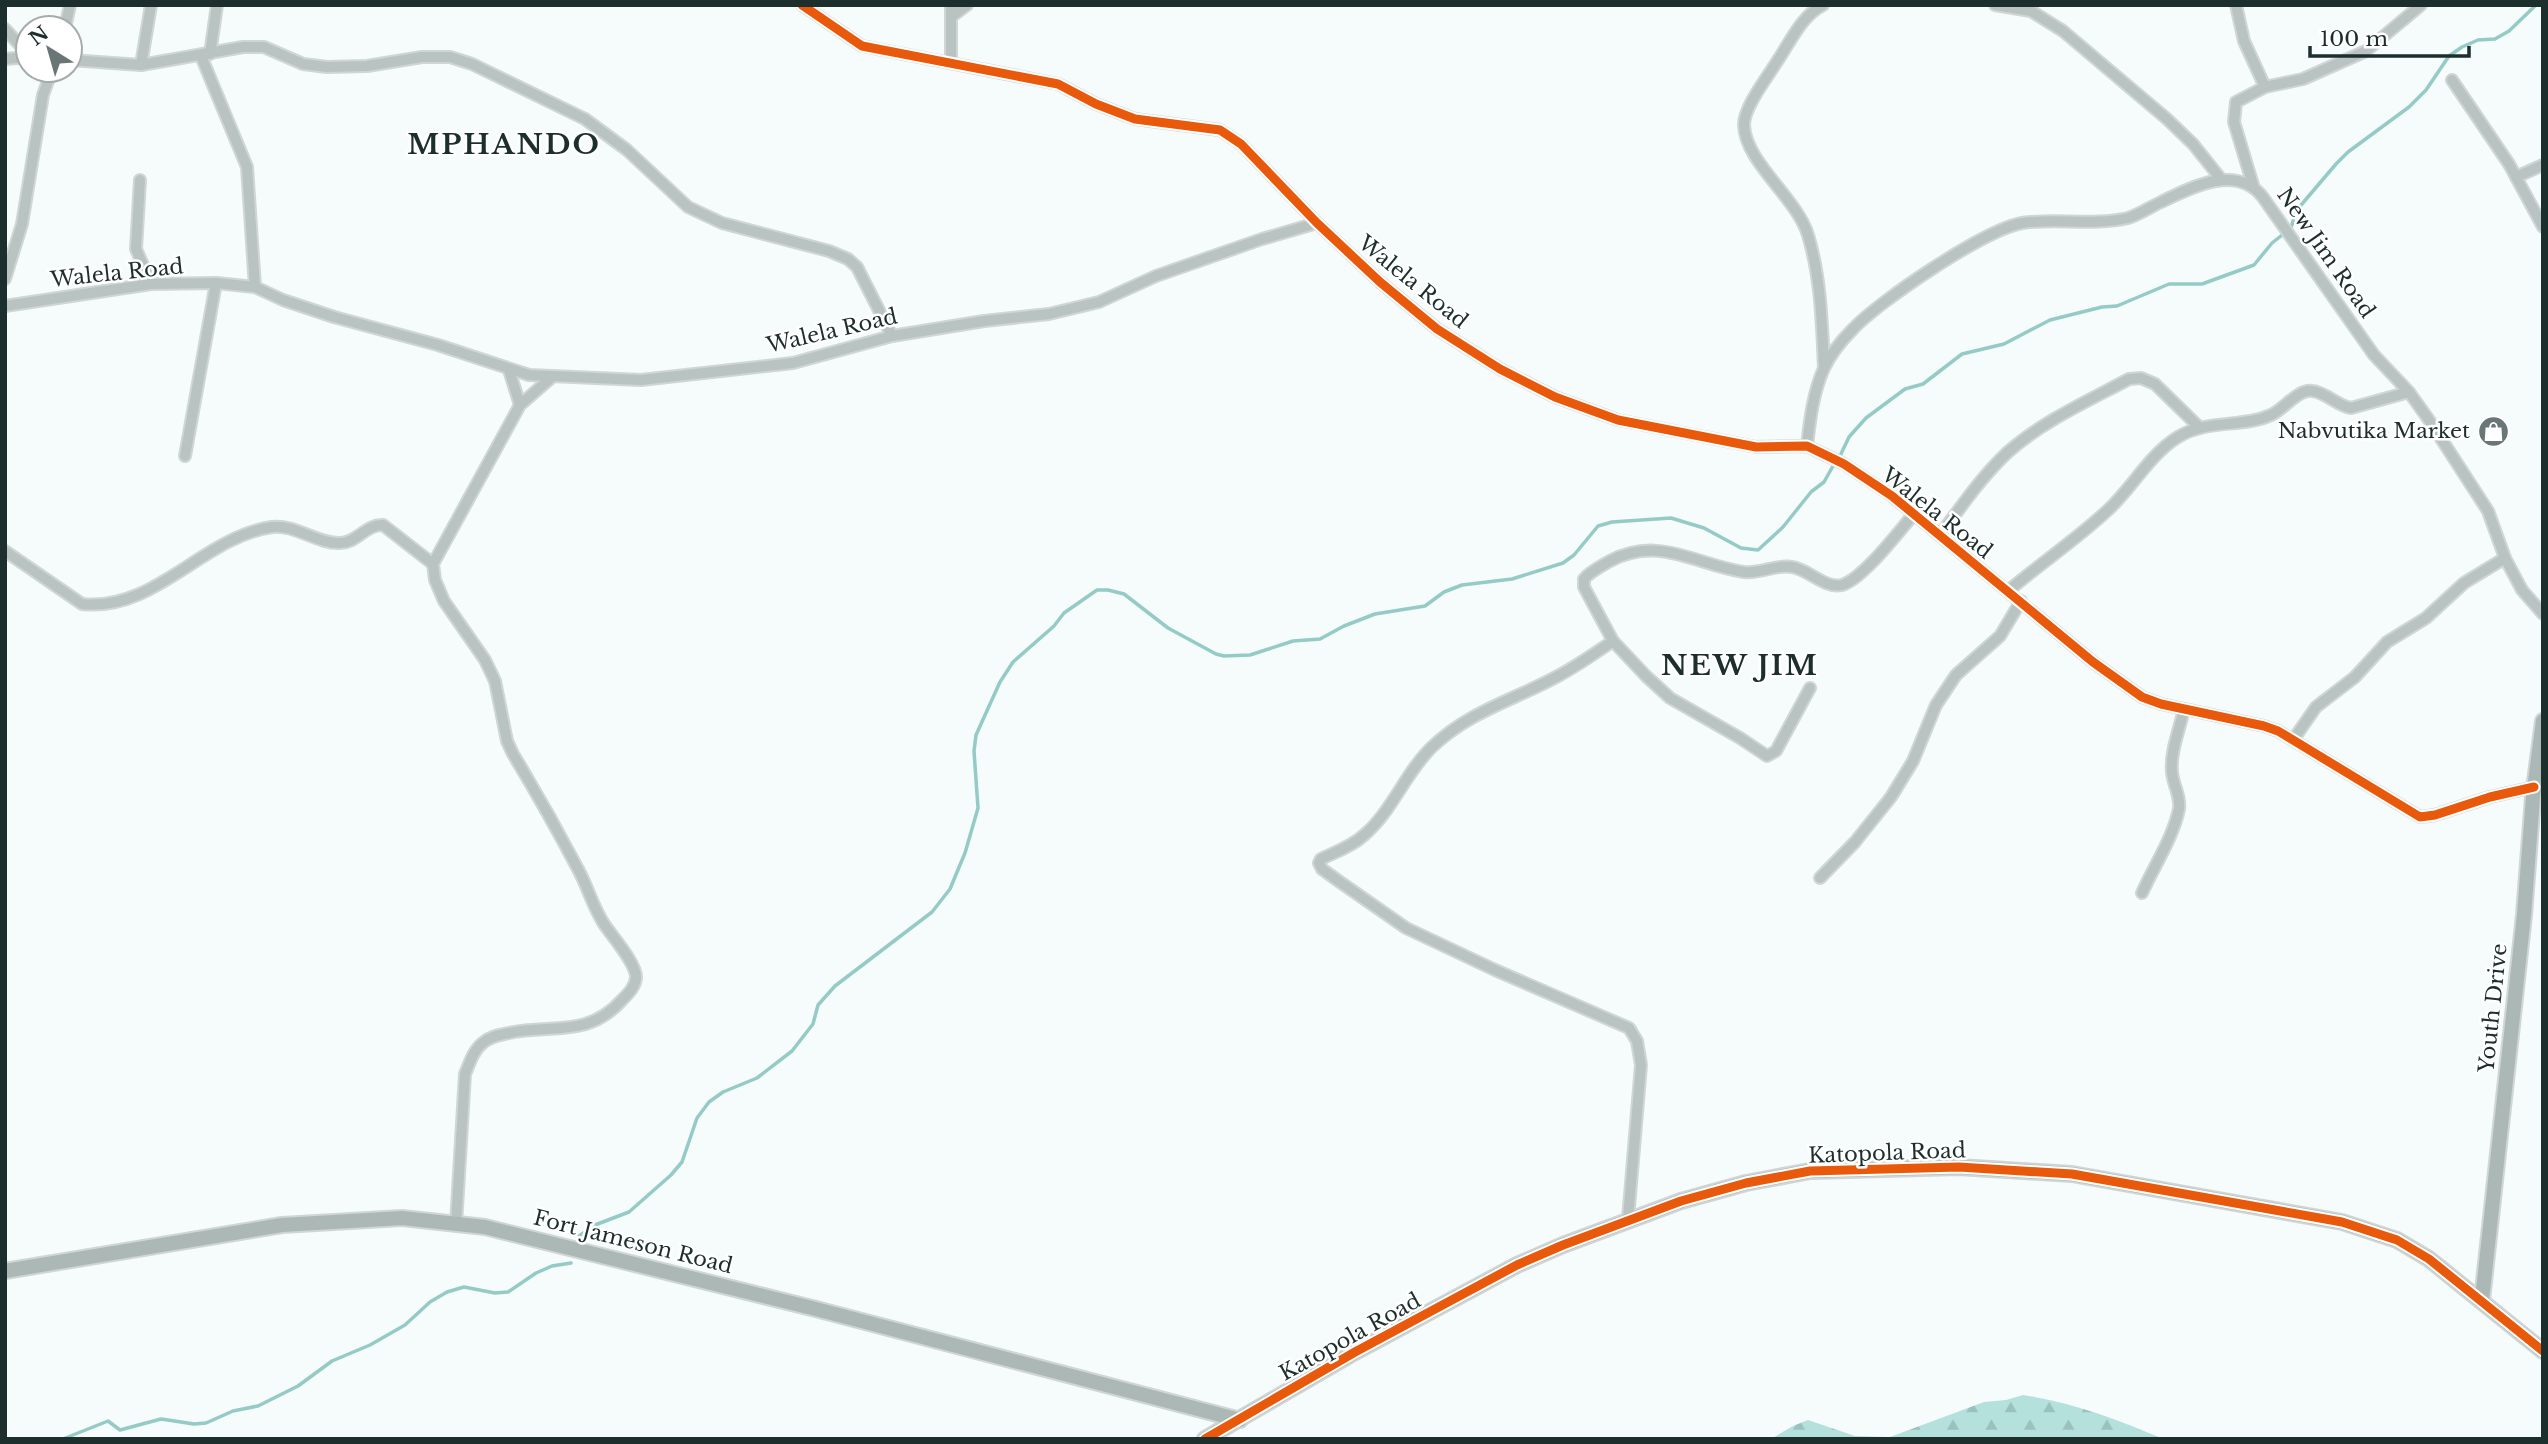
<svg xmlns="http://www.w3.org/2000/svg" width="2548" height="1444" font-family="'Libre Baskerville',serif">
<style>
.forest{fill:url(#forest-firs)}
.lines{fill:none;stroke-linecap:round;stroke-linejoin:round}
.stream{stroke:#95cbc6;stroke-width:3.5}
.street-casing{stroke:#d0d5d5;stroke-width:14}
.secondary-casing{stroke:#d0d5d5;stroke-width:18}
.street{stroke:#b9c3c2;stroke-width:10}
.secondary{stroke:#abb8b6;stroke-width:14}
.cycleway-casing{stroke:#fff;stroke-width:13}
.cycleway{stroke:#e8590c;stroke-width:9}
.labels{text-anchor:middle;stroke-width:5;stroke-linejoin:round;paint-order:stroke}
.street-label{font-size:21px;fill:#1d2f2d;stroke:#fff}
.poi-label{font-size:21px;fill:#1d2f2d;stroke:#fff;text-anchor:end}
.district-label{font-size:28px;font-weight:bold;letter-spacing:2px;fill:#1d2f2d;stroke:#fff}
</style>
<defs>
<pattern id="forest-firs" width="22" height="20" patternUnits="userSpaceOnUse" patternTransform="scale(1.75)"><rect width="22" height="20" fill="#b5e1dd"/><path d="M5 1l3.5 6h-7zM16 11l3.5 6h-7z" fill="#9bc1be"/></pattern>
</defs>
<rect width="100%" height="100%" fill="#f6fbfb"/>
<!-- forest -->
<path class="forest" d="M2023 1395C2075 1403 2115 1419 2164 1439H1771L1793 1426 1808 1420 1855 1436 1890 1437 1984 1402 2006 1400Z"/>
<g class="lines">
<!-- stream -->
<g class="stream">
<polyline points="1840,456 1849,437 1866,418 1905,389 1923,384 1962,354 2004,344 2050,320 2102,307 2117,306 2169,284 2202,284 2254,265 2272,243 2291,228 2296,211 2336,164 2348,152 2409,107 2426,90 2449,56 2462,47 2478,40 2495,39 2509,31 2536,5"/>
<polyline points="579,1236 595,1225 629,1212 671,1175 682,1162 697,1118 709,1102 723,1092 757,1078 792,1051 813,1024 818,1005 835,986 932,912 950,889 965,853 978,808 974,751 976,735 1000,682 1013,662 1054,626 1064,613 1097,590 1108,590 1124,594 1168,628 1216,654 1224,656 1250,655 1293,641 1320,639 1344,626 1375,614 1425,606 1444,592 1462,585 1512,579 1563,563 1574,555 1598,526 1612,522 1671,518 1704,528 1741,548 1758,550 1783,527 1811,492 1824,482 1833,466"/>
<polyline points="63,1439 108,1421 120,1430 161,1419 194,1424 206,1423 233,1411 258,1406 298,1386 332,1361 370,1345 405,1325 430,1302 447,1292 464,1287 495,1293 508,1292 536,1273 552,1266 571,1263"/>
</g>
<defs>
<g id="street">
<polyline points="802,5 862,46 1058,84 1096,104 1135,119 1220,130 1241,144 1317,223 1380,282 1437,329 1500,369 1555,397 1618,420 1756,447 1807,446 1844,464 1892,496 2093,662 2142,697 2161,704 2264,726 2278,731 2420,817 2435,815 2490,797 2534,787"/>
<path d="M1823 5C1801 16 1790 43 1776 63 1767 78 1744 107 1744 125 1745 162 1797 198 1808 235 1821 278 1822 324 1824 368"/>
<polyline points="1995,5 2031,11 2063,31 2167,119 2193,144 2221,179"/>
<polyline points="2236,5 2244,41 2265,87"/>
<polyline points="951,17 967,5"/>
<polyline points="65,28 70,5"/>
<polyline points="5,29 28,54"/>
<polyline points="210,54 217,5"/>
<polyline points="201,56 247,167 255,287"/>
<polyline points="5,59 28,57"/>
<polyline points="70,60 141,65 243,47 264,47 303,64 327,67 367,66 422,57 450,57 472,64 585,119 627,150 688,207 722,223 829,251 848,259 857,267 892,336"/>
<polyline points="951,61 951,5"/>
<polyline points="141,65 151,5"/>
<polyline points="2452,80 2509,164 2543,227"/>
<polyline points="2516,177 2543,165"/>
<polyline points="140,180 136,249 151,284"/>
<polyline points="2253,185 2234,122 2236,102 2265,87 2303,79 2366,51 2421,5"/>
<polyline points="5,279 22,224 43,95 52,70"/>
<polyline points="5,306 151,284 216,283 255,287 283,300 334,317 438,345 529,375 641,380 793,363 892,336 984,321 1049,314 1099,302 1156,276 1262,239 1317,223"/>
<polyline points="509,370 520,405"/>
<path d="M1807 446C1810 419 1813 393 1824 368 1831 354 1841 341 1852 330 1879 301 1984 230 2022 223 2057 218 2093 226 2128 218 2139 215 2150 207 2161 202 2192 187 2236 164 2262 196L2374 355 2409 392 2429 420 2488 511 2505 558 2522 590 2543 614"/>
<polyline points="185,456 216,283"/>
<path d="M1940 535C1961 507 1982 476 2008 452 2043 421 2088 401 2129 379L2141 378 2155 384 2199 427"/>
<path d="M5 551 82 604C155 612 203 537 272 527 295 524 317 544 340 543 357 543 366 524 383 525L433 564"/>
<path d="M2008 591C2041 563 2077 539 2108 510 2132 488 2150 454 2178 437 2207 419 2242 428 2271 415 2284 409 2298 389 2312 391 2326 392 2337 406 2351 408L2409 392"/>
<path d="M1613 641C1595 653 1577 666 1558 676 1514 700 1470 711 1432 747 1405 773 1392 812 1363 836 1351 847 1335 852 1321 859L1319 863 1322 869 1340 882 1406 928 1495 970 1629 1028 1637 1041 1641 1065 1628 1219"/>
<path d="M1810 688 1776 751 1767 756 1740 738 1670 698 1646 676 1613 641 1584 587V579C1591 571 1600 567 1610 561 1659 535 1696 565 1744 572 1761 574 1776 564 1792 567 1808 569 1825 589 1842 585 1863 579 1899 531 1914 514"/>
<polyline points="2293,740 2316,707 2355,677 2387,642 2426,618 2464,583 2505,558"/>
<polyline points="1820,878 1855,842 1891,797 1913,761 1936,705 1956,675 2000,636 2021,601"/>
<path d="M2142 893C2154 866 2173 838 2179 809 2181 796 2173 785 2172 772 2170 752 2180 728 2184 709"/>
<path d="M456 1224 465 1074C470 1062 474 1049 484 1042 491 1036 500 1035 509 1033 552 1024 588 1038 622 1000 629 993 635 987 636 978 637 964 612 936 604 924 593 907 588 888 579 871 558 831 536 792 513 754L507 741 495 681 485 660 444 601 435 580 433 564 520 405 552 377"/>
</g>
<g id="secondary">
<polyline points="5,1271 282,1225 402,1218 485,1227 812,1308 1240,1420"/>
<polyline points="2482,1300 2524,915 2533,797 2543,721"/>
<polyline points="1205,1439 1355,1352 1517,1265 1563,1245 1681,1201 1746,1183 1810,1171 1959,1167 2072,1174 2342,1222 2397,1240 2429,1259 2543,1351"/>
</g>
</defs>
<!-- street casing -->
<use href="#street" class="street-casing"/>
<!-- secondary casing -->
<use href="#secondary" class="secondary-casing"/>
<!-- street -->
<use href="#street" class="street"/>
<!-- secondary -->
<use href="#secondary" class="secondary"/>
<defs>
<g id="cycleway">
<polyline points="802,5 862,46 1058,84 1096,104 1135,119 1220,130 1241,144 1317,223 1380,282 1437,329 1500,369 1555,397 1618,420 1756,447 1807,446 1844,464 1892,496 2093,662 2142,697 2161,704 2264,726 2278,731 2420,817 2435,815 2490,797 2534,787"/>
<polyline points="1205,1439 1355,1352 1517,1265 1563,1245 1681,1201 1746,1183 1810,1171 1959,1167 2072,1174 2342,1222 2397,1240 2429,1259 2543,1351"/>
</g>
</defs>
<!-- cycleway casing -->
<use href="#cycleway" class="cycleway-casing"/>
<!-- cycleway -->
<use href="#cycleway" class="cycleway"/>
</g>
<!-- icons -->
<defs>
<symbol id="shop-disc" viewBox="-11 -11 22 22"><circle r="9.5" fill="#697675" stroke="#fff"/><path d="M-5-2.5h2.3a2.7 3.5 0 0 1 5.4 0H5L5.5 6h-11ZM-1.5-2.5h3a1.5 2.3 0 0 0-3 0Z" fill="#fff"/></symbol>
</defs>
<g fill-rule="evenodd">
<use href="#shop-disc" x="2476" y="414" width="35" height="35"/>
</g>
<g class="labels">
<!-- street labels -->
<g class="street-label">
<text transform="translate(2326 253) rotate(55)" y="7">New Jim Road</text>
<text transform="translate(117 273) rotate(-6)" y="7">Walela Road</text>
<text transform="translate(1413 282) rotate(39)" y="7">Walela Road</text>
<text transform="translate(832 331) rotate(-13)" y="7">Walela Road</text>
<text transform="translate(1937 513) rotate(38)" y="7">Walela Road</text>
<text transform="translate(2493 1008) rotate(-84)" y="7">Youth Drive</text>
<text transform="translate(1887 1153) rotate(-2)" y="7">Katopola Road</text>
<text transform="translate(633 1242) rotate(14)" y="7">Fort Jameson Road</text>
<text transform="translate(1350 1337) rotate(-29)" y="7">Katopola Road</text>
</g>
<!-- poi labels -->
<g class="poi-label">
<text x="2470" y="438">Nabvutika Market</text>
</g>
<!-- district labels -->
<g class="district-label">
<text x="504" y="154">MPHANDO</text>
<text x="1740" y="675">NEW JIM</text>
</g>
</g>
<!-- border -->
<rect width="2548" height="1444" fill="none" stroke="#1d2f2d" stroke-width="14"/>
<!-- north arrow -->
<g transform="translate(49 49) rotate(323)"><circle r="33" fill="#ffffff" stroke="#a5acab" stroke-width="2"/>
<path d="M0-5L12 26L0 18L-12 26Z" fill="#697675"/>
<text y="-10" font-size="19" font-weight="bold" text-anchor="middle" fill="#1d2f2d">N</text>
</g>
<!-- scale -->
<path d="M2310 46v10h159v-10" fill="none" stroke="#1d2f2d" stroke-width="3.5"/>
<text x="2320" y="46" font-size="21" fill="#1d2f2d" stroke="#ffffff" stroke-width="5" paint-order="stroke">100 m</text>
</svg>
